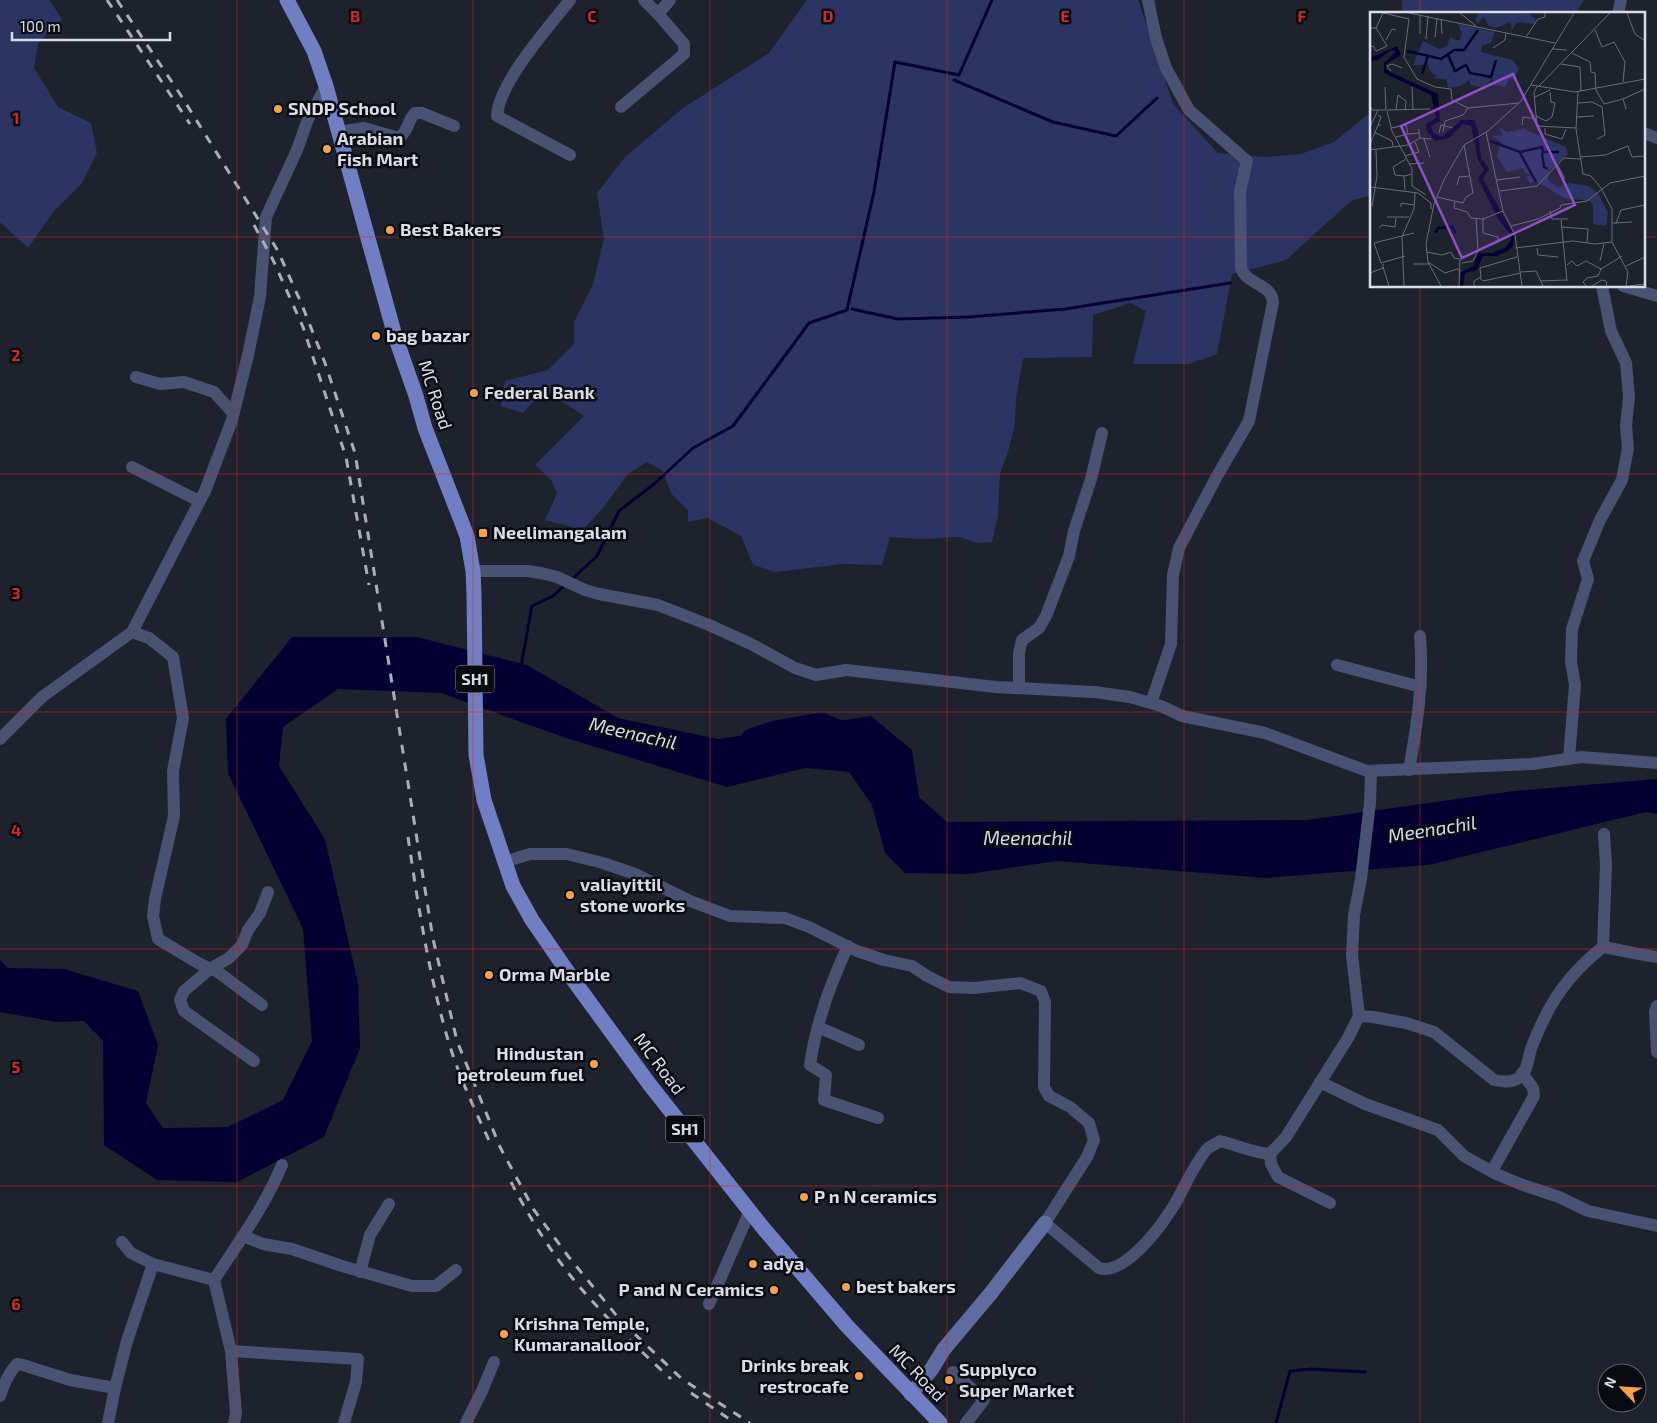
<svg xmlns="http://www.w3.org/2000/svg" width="1657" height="1423" font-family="'Exo 2',sans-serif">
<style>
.green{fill:#2b3463}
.water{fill:#050032}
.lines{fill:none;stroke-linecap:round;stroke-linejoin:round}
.stream{stroke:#050032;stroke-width:3}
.river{stroke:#050032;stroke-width:19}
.street{stroke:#495272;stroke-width:12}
.secondary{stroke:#5f6ca0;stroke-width:15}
.primary{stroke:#707fc3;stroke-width:15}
.rail{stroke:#abaeb7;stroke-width:3;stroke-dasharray:9 9;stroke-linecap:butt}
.grid{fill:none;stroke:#d62828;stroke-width:1;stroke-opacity:0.55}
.poi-dot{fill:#f7a149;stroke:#0a0b11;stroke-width:2}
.labels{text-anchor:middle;stroke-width:5;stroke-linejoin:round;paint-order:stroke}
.shield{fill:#0a0b11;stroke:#9c9ea5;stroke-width:1}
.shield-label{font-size:16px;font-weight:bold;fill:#dadde5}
.poi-label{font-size:18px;font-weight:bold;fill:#dadde5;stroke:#0a0b11;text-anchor:start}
.street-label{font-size:18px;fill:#dadde5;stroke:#0a0b11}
.water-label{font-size:19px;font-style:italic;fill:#d5dbf1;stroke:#0a0b11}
.inset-river{fill:none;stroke:#050032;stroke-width:2.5}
.inset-road{fill:none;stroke:#696d77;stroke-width:1}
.view{fill:#8e4fc7;fill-opacity:0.15;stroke:#8e4fc7;stroke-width:2.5}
.inset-edge{fill:none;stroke:#dadde5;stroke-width:2.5}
.grid-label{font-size:16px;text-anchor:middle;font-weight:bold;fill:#d62828;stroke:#0a0b11;stroke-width:5;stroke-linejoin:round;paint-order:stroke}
</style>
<rect width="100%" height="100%" fill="#1e222d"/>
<!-- green -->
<g class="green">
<polygon points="0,0 49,0 62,19 38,43 34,68 58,107 91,123 97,153 82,183 54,211 28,248 0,222"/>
<polygon points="807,0 1138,0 1173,104 1218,153 1266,157 1301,154 1334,142 1371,112 1371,195 1351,201 1286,260 1232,274 1217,354 1189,364 1133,364 1146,311 1131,303 1093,315 1092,357 1023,358 1016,398 1015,424 1009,449 1000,474 998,516 992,542 977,543 960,537 922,539 890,537 882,565 842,564 776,572 753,565 741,536 708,518 688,522 688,510 671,493 662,470 647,462 628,474 606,504 583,530 545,520 557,493 551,480 535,465 584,416 544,389 523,413 501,406 505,381 548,370 574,344 574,322 593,284 604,239 597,193 625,157 683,108 769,53"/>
<polygon points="1402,0 1584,0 1575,14 1402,14"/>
</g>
<!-- water -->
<polygon class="water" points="292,637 417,637 527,665 618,718 718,739 871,716 912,750 919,797 947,822 1307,820 1514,791 1657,779 1657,814 1646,812 1428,865 1265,878 1057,861 969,874 905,873 885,853 872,805 849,772 806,768 727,787 563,737 441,693 338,689 283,727 279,766 325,839 358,983 360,1048 324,1137 237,1182 157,1180 104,1145 103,1041 84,1021 56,1022 0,1012 0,960 8,968 64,969 138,991 158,1045 146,1103 163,1128 228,1127 283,1100 312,1041 303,929 228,773 226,719"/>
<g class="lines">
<!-- stream -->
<g class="stream">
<polyline points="954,80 1053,122 1116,136 1157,98"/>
<polyline points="852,309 898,319 969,317 1065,309 1230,283"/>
<polyline points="571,580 597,556 619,511 654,484 693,448 733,426 809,323 847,310 874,192 895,62 959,75 992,0"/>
<polyline points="521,666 532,606 553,596 566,584"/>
<polyline points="1276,1423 1290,1371 1311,1369 1365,1372"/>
</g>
<!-- river -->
<polyline class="river" points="751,738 775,730 821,722 847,733"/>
<!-- street -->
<g class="street">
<path d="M570 0C548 28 499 82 497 116L570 155"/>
<polyline points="644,0 658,14 670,0"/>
<path d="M1148 0 1156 38 1166 68 1189 110 1247 161 1240 191 1241 267C1245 285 1272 283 1273 302L1249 421 1217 476 1179 548 1173 575 1171 644 1151 703"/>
<polyline points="1618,14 1621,0"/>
<polyline points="621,107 684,54 684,44 658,14"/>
<path d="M338 132 364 128 399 138C411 128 406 122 415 113H422L454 126"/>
<polyline points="1644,133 1657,138"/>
<polyline points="1623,286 1657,296"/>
<polyline points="136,377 160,384 184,382 214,392 233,413"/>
<polyline points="132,467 199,501"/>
<polyline points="473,571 527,571 541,573 557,577 585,590 599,594 658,605 709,625 751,644 795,668 816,675 846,670 996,687 1094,692 1130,697 1161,706 1182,716 1265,733 1367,771 1532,764 1582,757 1657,763"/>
<polyline points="132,632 149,638 173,657 183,718 173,771 174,816 155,899 153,916 158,939 200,964 218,972 262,1005"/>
<polyline points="1337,665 1421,687"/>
<polyline points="1019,688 1019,653 1022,640 1039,628 1046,616 1069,556 1074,531 1091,479 1102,433"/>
<polyline points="0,739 42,697 132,632 205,491 232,420 248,355 260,297 266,217 297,150 308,119 326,86"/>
<polyline points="1569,758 1575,685 1571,662 1572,629 1588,579 1583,561 1600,520 1622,480 1628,448 1626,426 1629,397 1626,363 1611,331 1602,286"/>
<path d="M1409 770C1417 725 1424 682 1420 636"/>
<path d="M504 862 530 854H567L603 863 635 874 690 901 730 916 785 918 809 927 857 951 884 960 912 966 927 976 949 987 974 988 1020 983 1041 991 1045 1002 1044 1087 1049 1096 1070 1107 1089 1123 1094 1140 1087 1157 1045 1223 1099 1268C1123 1276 1158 1230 1169 1213 1183 1193 1191 1168 1207 1149 1210 1146 1216 1144 1220 1141 1236 1145 1254 1153 1270 1154L1286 1137 1348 1038 1359 1016 1352 955 1354 915 1361 879 1370 803 1371 772"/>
<path d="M848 946C830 984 816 1023 810 1065L826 1075 824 1100 878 1118"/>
<polyline points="1603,947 1606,865 1604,834"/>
<polyline points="1657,1006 1655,1012 1657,1052"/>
<path d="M1359 1016 1373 1017 1406 1023 1434 1032 1494 1080C1503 1082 1512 1083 1520 1077 1528 1070 1528 1058 1531 1049 1535 1038 1540 1027 1545 1017 1558 990 1580 965 1603 947 1621 950 1639 955 1657 957"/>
<polyline points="818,1027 859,1045"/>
<polyline points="254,1061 184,1011 180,1000 184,991 210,969 229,958 242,945 248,930 260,913 268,892"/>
<polyline points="1320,1082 1365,1104 1438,1130 1464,1156 1496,1174 1523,1185 1559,1197 1588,1211 1657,1226"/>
<polyline points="1270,1154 1271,1164 1278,1177 1330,1203"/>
<polyline points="1492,1171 1534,1096 1533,1088 1522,1073"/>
<polyline points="243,1236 263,1244 292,1249 342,1266 412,1286 436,1286 456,1270"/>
<path d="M153 1264 214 1280C238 1243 265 1206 282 1165"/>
<polyline points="360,1272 370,1235 389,1204"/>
<polyline points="214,1280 231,1351 236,1413 234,1423"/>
<polyline points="709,1304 750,1211"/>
<polyline points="231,1351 358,1359 356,1382 344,1423"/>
<polyline points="953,1372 984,1400 966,1423"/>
<polyline points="115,1388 127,1341 153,1264 131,1253 122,1242"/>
<path d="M0 1396C4 1383 8 1374 17 1364L23 1365 70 1380 115 1388 108 1423"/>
<polyline points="466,1423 482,1391 494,1362"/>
</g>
<!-- secondary -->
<polyline class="secondary" points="911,1394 931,1370 944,1349 991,1293 1045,1223"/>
<!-- primary -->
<polyline class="primary" points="287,0 314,51 326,86 395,336 416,396 425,428 467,536 473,571 474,593 476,755 484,800 513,886 532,920 574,981 650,1085 764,1229 847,1326 940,1423"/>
<!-- rail -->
<g class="rail">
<polyline points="107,0 190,124"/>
<polyline points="117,0 180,94 278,251 302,305 325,363 355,453 433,939 457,1041 500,1147 534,1210 568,1256 621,1321 682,1379 750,1423"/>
<polyline points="254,225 273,260 303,327 346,457 369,585"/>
<path d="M408 837C418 905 429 975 448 1040 459 1077 476 1112 492 1147"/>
<path d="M511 1182C533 1225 561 1268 594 1303 618 1330 644 1354 671 1379"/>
<polyline points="691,1393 735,1423"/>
</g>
</g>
<!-- grid -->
<path class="grid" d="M237 0V1423M473 0V1423M710 0V1423M947 0V1423M1184 0V1423M1420 0V14M0 237H1371M1643 237H1657M1420 286V1423M0 474H1657M0 712H1657M0 949H1657M0 1186H1657"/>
<!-- markers -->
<g class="poi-dot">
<circle cx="278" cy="109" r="5"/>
<circle cx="327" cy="149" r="5"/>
<circle cx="390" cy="230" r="5"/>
<circle cx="376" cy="336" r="5"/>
<circle cx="474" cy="393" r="5"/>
<rect x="478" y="528" width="10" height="10" rx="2.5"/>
<circle cx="570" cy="895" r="5"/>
<circle cx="489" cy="975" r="5"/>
<circle cx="594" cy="1064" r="5"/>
<circle cx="804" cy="1197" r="5"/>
<circle cx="753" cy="1264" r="5"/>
<circle cx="846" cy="1287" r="5"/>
<circle cx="774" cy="1290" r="5"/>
<circle cx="504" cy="1334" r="5"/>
<circle cx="859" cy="1376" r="5"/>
<circle cx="949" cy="1380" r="5"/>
</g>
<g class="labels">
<!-- shield labels -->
<g class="shield">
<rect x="456" y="665.5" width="38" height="27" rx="4"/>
<rect x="666" y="1115.5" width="38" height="27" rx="4"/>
</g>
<g class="shield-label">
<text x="475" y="685">SH1</text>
<text x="685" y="1135">SH1</text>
</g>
<!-- poi labels -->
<g class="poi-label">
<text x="288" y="115">SNDP School</text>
<text x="337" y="145">Arabian<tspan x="337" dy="21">Fish Mart</tspan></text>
<text x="400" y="236">Best Bakers</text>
<text x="386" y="342">bag bazar</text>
<text x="484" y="399">Federal Bank</text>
<text x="493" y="539">Neelimangalam</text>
<text x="580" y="891">valiayittil<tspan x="580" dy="21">stone works</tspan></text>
<text x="499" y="981">Orma Marble</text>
<text x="584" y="1060" text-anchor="end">Hindustan<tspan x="584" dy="21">petroleum fuel</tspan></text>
<text x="814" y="1203">P n N ceramics</text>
<text x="763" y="1270">adya</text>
<text x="856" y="1293">best bakers</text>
<text x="764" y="1296" text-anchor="end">P and N Ceramics</text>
<text x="514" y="1330">Krishna Temple,<tspan x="514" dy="21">Kumaranalloor</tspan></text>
<text x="849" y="1372" text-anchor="end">Drinks break<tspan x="849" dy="21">restrocafe</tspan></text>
<text x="959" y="1376">Supplyco<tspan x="959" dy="21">Super Market</tspan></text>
</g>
<!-- street labels -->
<g class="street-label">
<text transform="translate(435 395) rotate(72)" y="6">MC Road</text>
<text transform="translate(659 1064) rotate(53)" y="6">MC Road</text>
<text transform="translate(917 1373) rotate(46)" y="6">MC Road</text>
</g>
<!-- water labels -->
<g class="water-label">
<text transform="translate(633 733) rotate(13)" y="7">Meenachil</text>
<text transform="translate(1432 829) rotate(-9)" y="7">Meenachil</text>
<text x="1028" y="845">Meenachil</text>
</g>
</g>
<!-- overview -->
<g transform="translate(1370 12)">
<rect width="275" height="275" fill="#1e222d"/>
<path d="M109 1H159L166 8 165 12 147 10 142 18 140 10 126 16 119 14 114 5 108 11 105 7ZM88 12 125 20 121 31 112 33 111 40 143 48 149 57 144 67H139L135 75 125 73 122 67 113 76 101 73 99 68 91 74 78 76 76 67 63 66 67 64 60 59 58 53H43L53 29 69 37 77 34 80 25 89 29 92 22ZM130 116 137 120 154 117 196 135 198 142 179 159 178 168 188 176 199 171 219 174 228 181 238 201 236 214 223 212V194L220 189 194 186 167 170 160 171 156 165 161 163 155 161 153 156 137 160 127 144 131 130 122 124 132 123Z" fill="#2b3463"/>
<path d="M27 34 31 43 16 52V58L68 82 70 109 61 114 63 121 72 125 91 108H104L108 118 111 146 119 157 113 167 144 223 143 234 139 238 127 244H113L107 258 95 261 93 274H90L91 260 104 254 107 241H122L135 236 141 228 140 222 128 207 108 166 114 158 108 148 101 114 93 112 79 126 65 129 56 118V112L66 106 61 83 14 61V51L27 39 21 38 8 48 0 49V46Z" fill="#050032"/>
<path class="inset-river" d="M37 39 71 47 84 38H94L108 18M78 43 85 59 96 53 100 61 121 65 126 48M52 62 58 44M120 129 150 140 172 135 173 140H189M150 141 166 170M172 141 174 155 178 157M65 221 68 216 82 215 85 221"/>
<path class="inset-road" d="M39 1 185 31M90 1 106 14M257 1 265 22 275 29M50 3V22M39 7 34 45 47 67 65 75 81 77 82 88 98 96 149 91M71 7 72 22M0 16H6L13 1 39 7M225 18 232 35 244 30 255 50 253 70M65 25 67 6M156 25 168 7 175 5V1M56 27 58 4M16 28 22 17 26 18M0 35 3 34 6 39 17 34 6 16M123 36 135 28 136 21M182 37 197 38M202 41 220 50 221 60 225 61 226 78 234 92 253 87M191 52 210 55 211 79M21 59 17 54 22 52 32 56M161 73 205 80 275 67M167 74 164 81 167 114 206 116M169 74 240 1M15 75 16 98M42 75 43 97M208 79 206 117 213 162 221 164 231 176 242 197V230L258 260 256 274M165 85 180 78M208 91 222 90 232 95 235 123 227 127M0 93 2 98H16M256 97 253 87 275 77M17 98 60 97M26 98 28 83 36 89 35 98M17 99 22 119 42 157V174L56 183M8 103 11 105 8 113H11M166 104 176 109 182 105 185 91 181 90 180 80M206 105 224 104M152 113 153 105 166 107M0 115 8 98M21 116 36 113 38 122 26 125M175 116V122L192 127 196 117M4 120 22 129 23 134M73 120 75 109 93 103 98 96M116 120 133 199 145 223 152 274M49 121 50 126 61 127M69 121 71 113 83 116M38 122 49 121V117M54 127 60 145M0 132 8 113M0 138 38 133 50 126M35 144 49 140 45 130M210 145 235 143 258 134 262 145 275 144M39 152 54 151M187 152 195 167M34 164 25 163 23 155 36 147M127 168 150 165M87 173 89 165 100 164M0 175 48 181 61 191V197M35 178 34 164 42 162M130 179 167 174 194 146 210 147M67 185 93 191 96 185 103 181 94 133M85 190 84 196 97 200 101 206 113 207 133 199M2 194 7 164 6 138M31 195V191L44 193M180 199 182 207H198M17 205H39M113 207V221L128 225V230L121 233M191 208 197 269M243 211H246L251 198 275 193M245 211 262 210M141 214 168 207 190 196 191 193 217 189 240 171 275 164M191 215 218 217 217 230M9 216 12 213 25 215 26 206M145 236 203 229 225 232 242 230M167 236 168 243 188 245M57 240 72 243 81 240 84 246 90 247 89 274M35 244 11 251 4 231 44 221M230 249 234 232M58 250 75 261 87 257 91 259M92 251 103 249 108 239 106 206M43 252H59M197 253 202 249 207 254 216 249 231 257M256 254 275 245M13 255 19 274M151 260 166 259 173 274M0 261 13 256V252M110 266 113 269 151 261M170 269 197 268M34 274 32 225 44 197 45 181M71 274 58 250 56 232 64 192 74 168 94 133 118 119 151 89 204 1M104 274V269L111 265 110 256 147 245M216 274 213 270 217 266 228 264 231 257 252 244M222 274 232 268 236 269 237 274M259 274 275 272"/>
<path class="view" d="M143 62 205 193 92 246 31 114Z"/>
<rect width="275" height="275" class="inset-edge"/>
</g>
<g class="grid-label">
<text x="355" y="22">B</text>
<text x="592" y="22">C</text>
<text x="828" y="22">D</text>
<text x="1065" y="22">E</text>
<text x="1302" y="22">F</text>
<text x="16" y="124">1</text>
<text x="16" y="361">2</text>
<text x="16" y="599">3</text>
<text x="16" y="836">4</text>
<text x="16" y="1073">5</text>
<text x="16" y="1310">6</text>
</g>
<!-- north arrow -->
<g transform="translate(1622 1388) rotate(295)"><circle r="24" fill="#0a0b11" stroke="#5d5f66"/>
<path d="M0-4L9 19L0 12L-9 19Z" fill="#f7a149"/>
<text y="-8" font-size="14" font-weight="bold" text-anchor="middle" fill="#dadde5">N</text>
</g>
<!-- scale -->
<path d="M12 32v8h158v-8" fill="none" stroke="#dadde5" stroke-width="2.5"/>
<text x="20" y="32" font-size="15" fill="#dadde5" stroke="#0a0b11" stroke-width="4" paint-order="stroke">100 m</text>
</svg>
